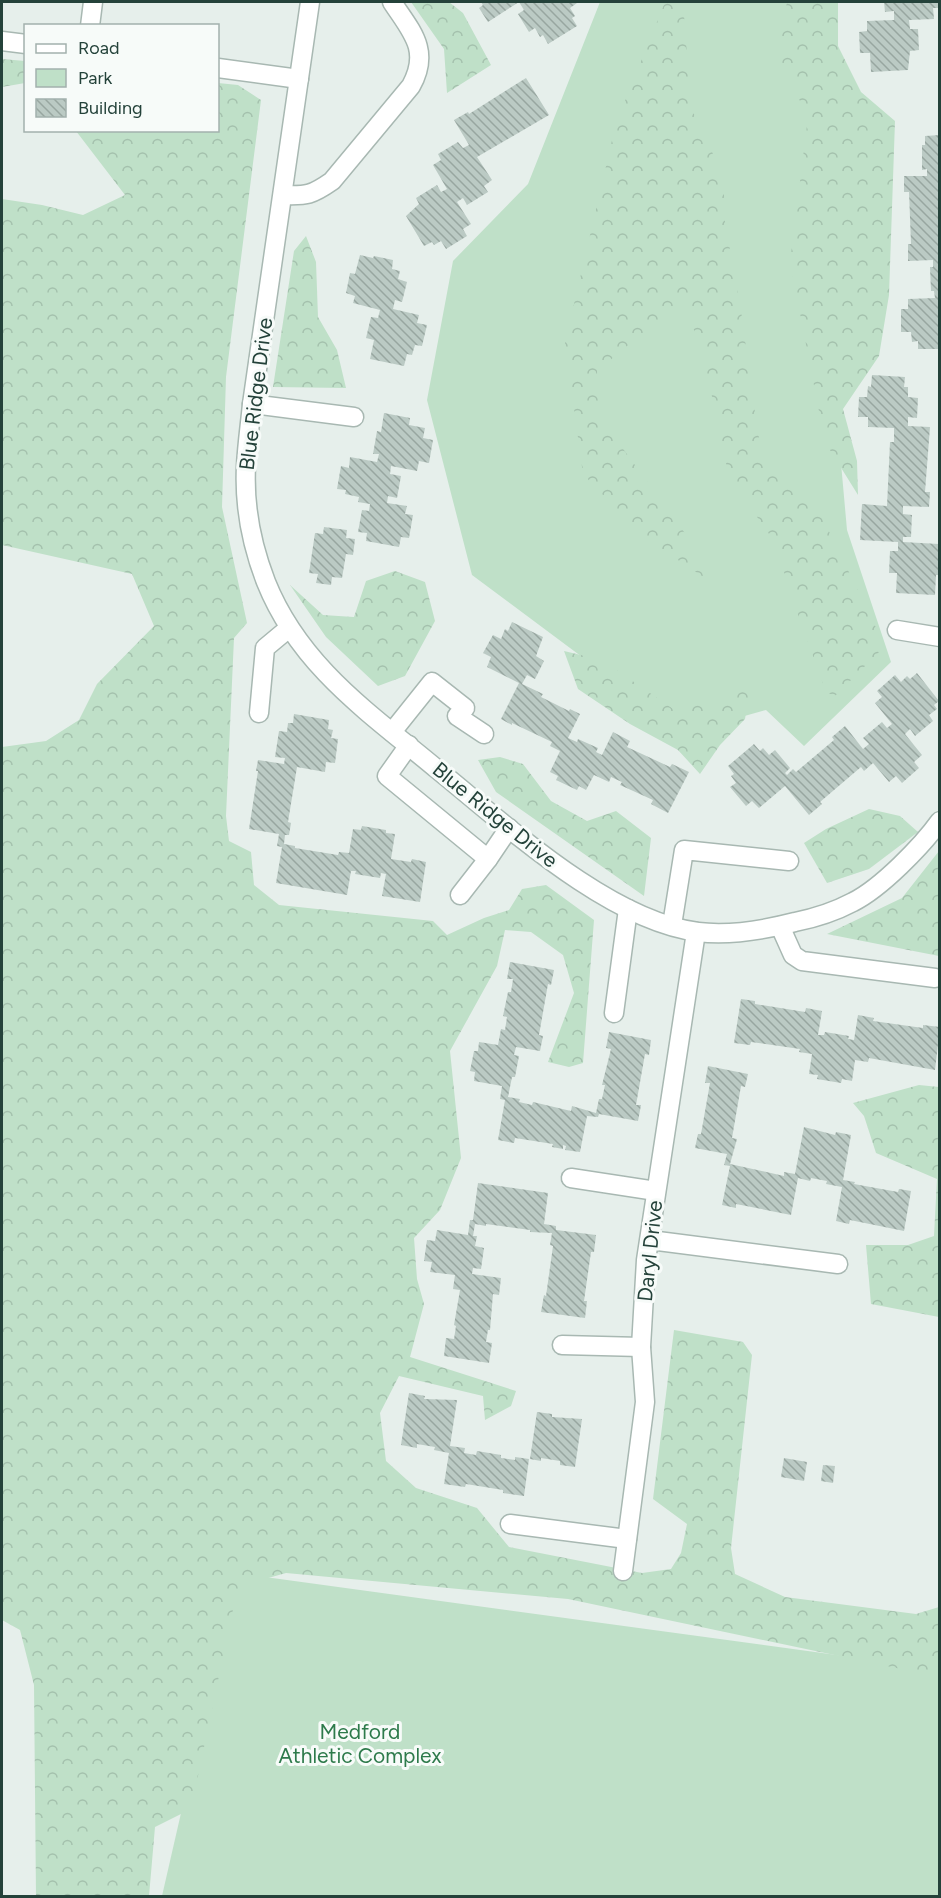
<svg xmlns="http://www.w3.org/2000/svg" width="941" height="1898" font-family="Figtree,sans-serif">
<style>
.green{fill:#bfe0c8}
.forest{fill:url(#forest-crowns)}
.building{fill:url(#building-back-hatch)}
.lines{fill:none;stroke-linecap:round;stroke-linejoin:round}
.street-casing{stroke:#a8b8b2;stroke-width:21}
.street{stroke:#fff;stroke-width:18}
.labels{text-anchor:middle;stroke-width:6;stroke-linejoin:round;paint-order:stroke}
.street-label{font-size:21px;fill:#24423a;stroke:#f7fbf9}
.park-label{font-size:21px;fill:#2d7a4b;stroke:#f7fbf9}
</style>
<defs>
<pattern id="forest-crowns" width="20" height="18" patternUnits="userSpaceOnUse" patternTransform="scale(1.5)"><rect width="20" height="18" fill="#bfe0c8"/><path d="M2 6a3 3 0 1 1 6 0M12 15a3 3 0 1 1 6 0" fill="none" stroke="#a4c1ad"/></pattern>
<pattern id="building-back-hatch" width="6" height="6" patternUnits="userSpaceOnUse" patternTransform="scale(1.5)"><rect width="6" height="6" fill="#bbcac4"/><path d="M-1 5l2 2M0 0l6 6M5-1l2 2" fill="none" stroke="#98a6a0"/></pattern>
</defs>
<rect width="100%" height="100%" fill="#e6efeb"/>
<!-- green -->
<g class="green">
<polygon points="600,2 831,2 840,452 847,530 891,662 804,746 766,710 684,733 472,575 427,400 453,261 528,184"/>
<polygon points="236,1573 939,1669 939,1896 162,1896"/>
</g>
<!-- forest -->
<g class="forest">
<polygon points="411,2 449,2 463,13 491,65 447,93 444,49"/>
<polygon points="665,2 683,2 691,108 724,177 724,216 741,311 758,434 766,461 821,515 885,646 835,696 826,692 795,606 774,541 729,477 704,359 685,304 674,307 597,371 599,416 684,532 705,578 642,536 583,474 565,343 616,123"/>
<polygon points="787,2 838,2 838,46 861,92 895,121 889,295 879,356 843,409 857,461 858,495 825,442 790,262 808,117 783,67 779,43"/>
<polygon points="2,59 25,61 25,83 2,87"/>
<polygon points="218,83 238,85 261,100 226,377 222,507 247,623 234,638 226,816 229,841 251,852 254,885 279,905 433,921 447,935 484,918 509,910 522,889 546,885 594,920 583,1063 569,1067 548,1062 574,993 563,955 531,932 505,930 497,966 450,1051 461,1158 440,1210 414,1238 417,1279 424,1304 410,1357 516,1391 511,1406 485,1420 483,1396 399,1376 380,1413 386,1461 416,1488 477,1508 509,1547 642,1573 671,1569 681,1553 687,1524 653,1499 674,1330 743,1342 752,1355 731,1548 735,1574 785,1597 916,1614 939,1607 939,1677 568,1599 286,1573 243,1585 235,1600 191,1809 155,1827 149,1896 36,1896 34,1685 20,1630 2,1620 2,747 46,741 79,720 97,684 154,626 132,574 2,545 2,199 42,205 83,215 125,195 76,131 218,130"/>
<polygon points="306,236 316,262 318,317 337,350 346,388 273,387 294,251"/>
<polygon points="395,571 425,582 435,621 405,676 378,686 326,637 290,585 323,615 354,617 366,581"/>
<polygon points="564,651 602,660 676,711 717,700 750,688 745,719 720,745 700,774 678,750 630,724 578,689"/>
<polygon points="500,757 523,764 551,801 587,821 616,811 651,838 644,896 496,792 478,760"/>
<polygon points="869,809 900,816 918,832 869,869 827,883 804,843 826,829"/>
<polygon points="939,851 939,956 827,934 902,898"/>
<polygon points="919,1085 939,1087 939,1317 871,1304 866,1245 908,1245 934,1236 937,1179 876,1153 864,1116 853,1103"/>
</g>
<!-- building -->
<g class="building">
<polygon points="481,2 576,2 577,3 570,8 575,16 572,18 577,26 548,44 543,35 540,37 535,28 529,32 518,14 524,10 519,2 488,22 479,8 483,5"/>
<polygon points="884,2 940,2 940,8 933,8 934,19 909,20 910,29 918,29 919,50 910,51 908,70 871,72 870,53 860,53 859,32 867,31 867,21 894,20 894,11 885,12"/>
<polygon points="526,78 549,115 477,157 492,180 484,186 488,192 467,205 463,198 457,202 471,224 463,229 467,236 446,249 441,241 434,245 432,242 424,246 406,216 419,204 416,198 437,185 441,192 447,189 433,165 441,160 438,154 458,142 463,148 469,145 454,120 468,112 469,114"/>
<polygon points="940,135 940,349 918,349 918,341 912,342 911,332 901,332 901,309 908,309 908,299 935,298 934,291 931,291 930,267 933,267 933,260 908,261 908,244 911,244 909,192 904,192 904,176 927,176 927,169 922,170 922,145 925,145 925,136"/>
<polygon points="360,255 373,258 374,256 393,260 392,269 400,271 398,279 407,282 402,302 395,300 393,309 419,315 417,323 427,325 422,346 415,345 412,355 407,354 404,366 370,359 374,340 366,338 371,317 378,318 380,310 353,303 355,296 346,293 350,273 355,274"/>
<polygon points="872,375 905,377 904,387 908,387 908,397 918,398 917,418 908,417 908,426 930,427 925,492 930,492 929,507 903,506 903,514 912,515 911,537 903,537 903,542 939,544 940,575 936,575 935,595 896,593 897,573 889,573 890,551 898,551 898,542 860,540 862,504 887,506 890,442 894,442 894,428 868,427 868,417 858,417 859,397 867,397 868,386 871,387"/>
<polygon points="384,413 410,418 409,425 425,428 423,438 433,440 429,463 419,461 417,471 391,466 390,474 401,476 397,498 388,496 387,503 407,506 405,514 413,515 409,538 401,537 399,547 366,541 367,533 358,532 362,510 369,511 370,504 358,502 359,497 345,494 346,490 337,489 341,466 349,468 350,457 377,462 379,454 373,454 377,431 381,432"/>
<polygon points="324,527 347,530 346,538 355,539 353,555 346,554 342,578 332,577 331,585 316,583 318,574 309,573 315,533 323,534"/>
<polygon points="512,622 543,637 536,656 544,661 535,679 527,675 522,684 543,694 541,697 569,711 570,709 580,714 568,738 577,742 578,739 598,748 596,752 602,755 613,732 630,741 627,747 670,767 672,764 689,772 668,813 651,804 653,800 620,785 622,782 611,777 609,782 594,775 586,790 579,786 577,790 556,780 558,776 550,772 560,751 550,746 552,742 512,723 512,725 501,719 519,683 487,667 491,657 483,653 493,635 501,639 505,629 508,631"/>
<polygon points="917,673 939,701 934,705 937,709 929,715 933,721 915,736 910,729 905,734 922,755 914,762 919,768 902,783 896,776 889,782 873,763 864,771 861,767 820,802 822,804 809,815 785,786 759,808 752,801 746,806 730,787 736,783 731,776 734,774 728,766 754,744 760,751 763,748 769,755 775,750 790,768 785,773 787,775 793,769 796,772 834,740 832,737 845,726 863,749 869,744 863,738 882,722 887,728 892,724 875,703 882,697 877,691 895,675 901,682 907,676 910,679"/>
<polygon points="294,714 329,720 328,729 333,730 331,738 338,739 335,763 326,762 325,772 297,767 288,822 291,823 289,835 285,835 284,844 295,846 295,848 338,855 339,852 349,853 353,829 361,830 362,826 386,830 386,833 395,834 391,859 411,862 412,859 426,862 420,902 382,896 386,874 381,873 380,878 355,874 356,871 351,871 347,895 276,883 282,847 277,846 279,834 249,829 258,771 256,771 258,760 284,764 285,758 275,757 279,731 287,732 288,723 293,723"/>
<polygon points="510,962 554,970 551,985 548,984 539,1035 543,1036 540,1051 516,1047 514,1055 519,1056 515,1077 512,1077 508,1097 520,1099 519,1102 532,1105 533,1102 571,1111 572,1106 596,1113 599,1099 602,1099 605,1085 602,1085 611,1049 606,1048 609,1032 651,1040 649,1055 645,1054 636,1105 641,1105 638,1121 599,1114 598,1117 587,1116 580,1152 565,1150 566,1146 563,1145 563,1149 552,1147 553,1144 515,1138 514,1143 498,1140 505,1100 500,1099 502,1086 474,1081 475,1072 470,1071 474,1051 478,1051 479,1042 498,1045 501,1029 505,1030 507,1017 503,1016 508,992 511,992 513,979 507,979"/>
<polygon points="741,999 755,1001 755,1004 805,1012 806,1008 822,1011 818,1035 824,1035 825,1032 849,1036 848,1039 854,1040 858,1015 874,1018 873,1021 923,1028 923,1025 940,1027 935,1070 869,1058 868,1062 855,1060 852,1081 842,1079 841,1083 817,1079 818,1075 809,1074 812,1054 799,1052 800,1049 751,1042 750,1045 734,1043"/>
<polygon points="708,1066 748,1074 745,1087 741,1086 732,1138 737,1139 730,1164 784,1176 784,1172 795,1174 804,1127 835,1135 836,1132 851,1135 843,1180 855,1182 854,1184 898,1192 899,1189 911,1191 904,1231 850,1220 849,1224 836,1221 842,1187 826,1184 827,1181 811,1178 810,1181 798,1178 791,1215 736,1204 736,1208 722,1205 730,1166 724,1165 727,1154 695,1148 698,1134 701,1134 710,1083 705,1083"/>
<polygon points="478,1183 548,1193 544,1224 556,1226 556,1230 596,1235 594,1252 591,1252 584,1301 587,1301 585,1318 541,1312 544,1295 546,1296 553,1246 550,1245 552,1233 530,1232 530,1230 486,1224 486,1226 475,1224 473,1236 477,1236 475,1246 484,1248 481,1269 473,1268 472,1274 501,1278 499,1295 493,1294 490,1330 488,1330 486,1342 492,1343 489,1363 444,1356 446,1338 454,1339 456,1326 454,1325 460,1290 453,1289 455,1275 430,1272 432,1262 424,1261 427,1240 435,1241 437,1230 468,1235 470,1220 473,1220"/>
<polygon points="409,1393 425,1396 424,1399 457,1400 450,1446 465,1448 464,1453 476,1455 477,1451 501,1455 501,1458 515,1460 515,1457 529,1459 524,1496 503,1493 503,1490 466,1484 465,1487 444,1484 449,1453 434,1450 435,1447 417,1444 417,1448 401,1445"/>
<polygon points="537,1412 552,1414 552,1417 582,1419 575,1467 560,1465 560,1461 541,1458 541,1461 530,1459"/>
<polygon points="784,1458 807,1462 804,1481 781,1477"/>
<polygon points="823,1465 835,1466 833,1483 821,1481"/>
</g>
<g class="lines">
<defs>
<g id="street">
<path d="M310 2 252 404C250 425 247 445 246 466 244 505 252 546 266 582 300 667 371 714 438 770 506 825 609 921 698 932 730 936 764 930 795 922 815 918 836 911 853 902 881 888 922 846 940 821"/>
<polyline points="90,26 93,2"/>
<polyline points="2,41 26,44"/>
<polyline points="218,68 299,79"/>
<path d="M283 195C307 196 312 195 332 181L411 86C431 50 411 31 392 2"/>
<polyline points="252,404 354,417"/>
<polyline points="897,630 940,637"/>
<polyline points="259,713 265,648 289,628"/>
<polyline points="392,732 432,682 465,708 457,716 484,734"/>
<polyline points="409,745 387,776 488,859"/>
<polyline points="460,895 488,859 509,828"/>
<polyline points="672,925 684,850 789,861"/>
<polyline points="780,926 793,955 802,961 935,978"/>
<polyline points="614,1013 628,909"/>
<polyline points="571,1178 656,1191"/>
<polyline points="650,1240 838,1264"/>
<polyline points="562,1345 641,1347"/>
<polyline points="510,1524 627,1539"/>
<polyline points="623,1571 645,1402 641,1347 646,1260 696,932"/>
</g>
</defs>
<!-- street casing -->
<use href="#street" class="street-casing"/>
<!-- street -->
<use href="#street" class="street"/>
</g>
<g class="labels">
<!-- street labels -->
<g class="street-label">
<text transform="translate(256 394) rotate(-83)" y="7">Blue Ridge Drive</text>
<text transform="translate(495 815) rotate(39)" y="7">Blue Ridge Drive</text>
<text transform="translate(650 1251) rotate(-84)" y="7">Daryl Drive</text>
</g>
<!-- park labels -->
<g class="park-label">
<text x="360" y="1739">Medford<tspan x="360" dy="24">Athletic Complex</tspan></text>
</g>
</g>
<!-- border -->
<rect width="941" height="1898" fill="none" stroke="#24423a" stroke-width="6"/>
<!-- legend -->
<rect x="24" y="24" width="195" height="108" fill="#f7fbf9" stroke="#a3b1ad" stroke-width="1.5"/>
<rect x="36" y="44" width="30" height="9" fill="#ffffff" stroke="#a3b1ad" stroke-width="1.5"/>
<text x="78" y="54" font-size="18" fill="#24423a">Road</text>
<rect x="36" y="69" width="30" height="18" fill="#bfe0c8" stroke="#a3b1ad" stroke-width="1.5"/>
<text x="78" y="84" font-size="18" fill="#24423a">Park</text>
<rect x="36" y="99" width="30" height="18" fill="url(#building-back-hatch)" stroke="#a3b1ad" stroke-width="1.5"/>
<text x="78" y="114" font-size="18" fill="#24423a">Building</text>
</svg>
